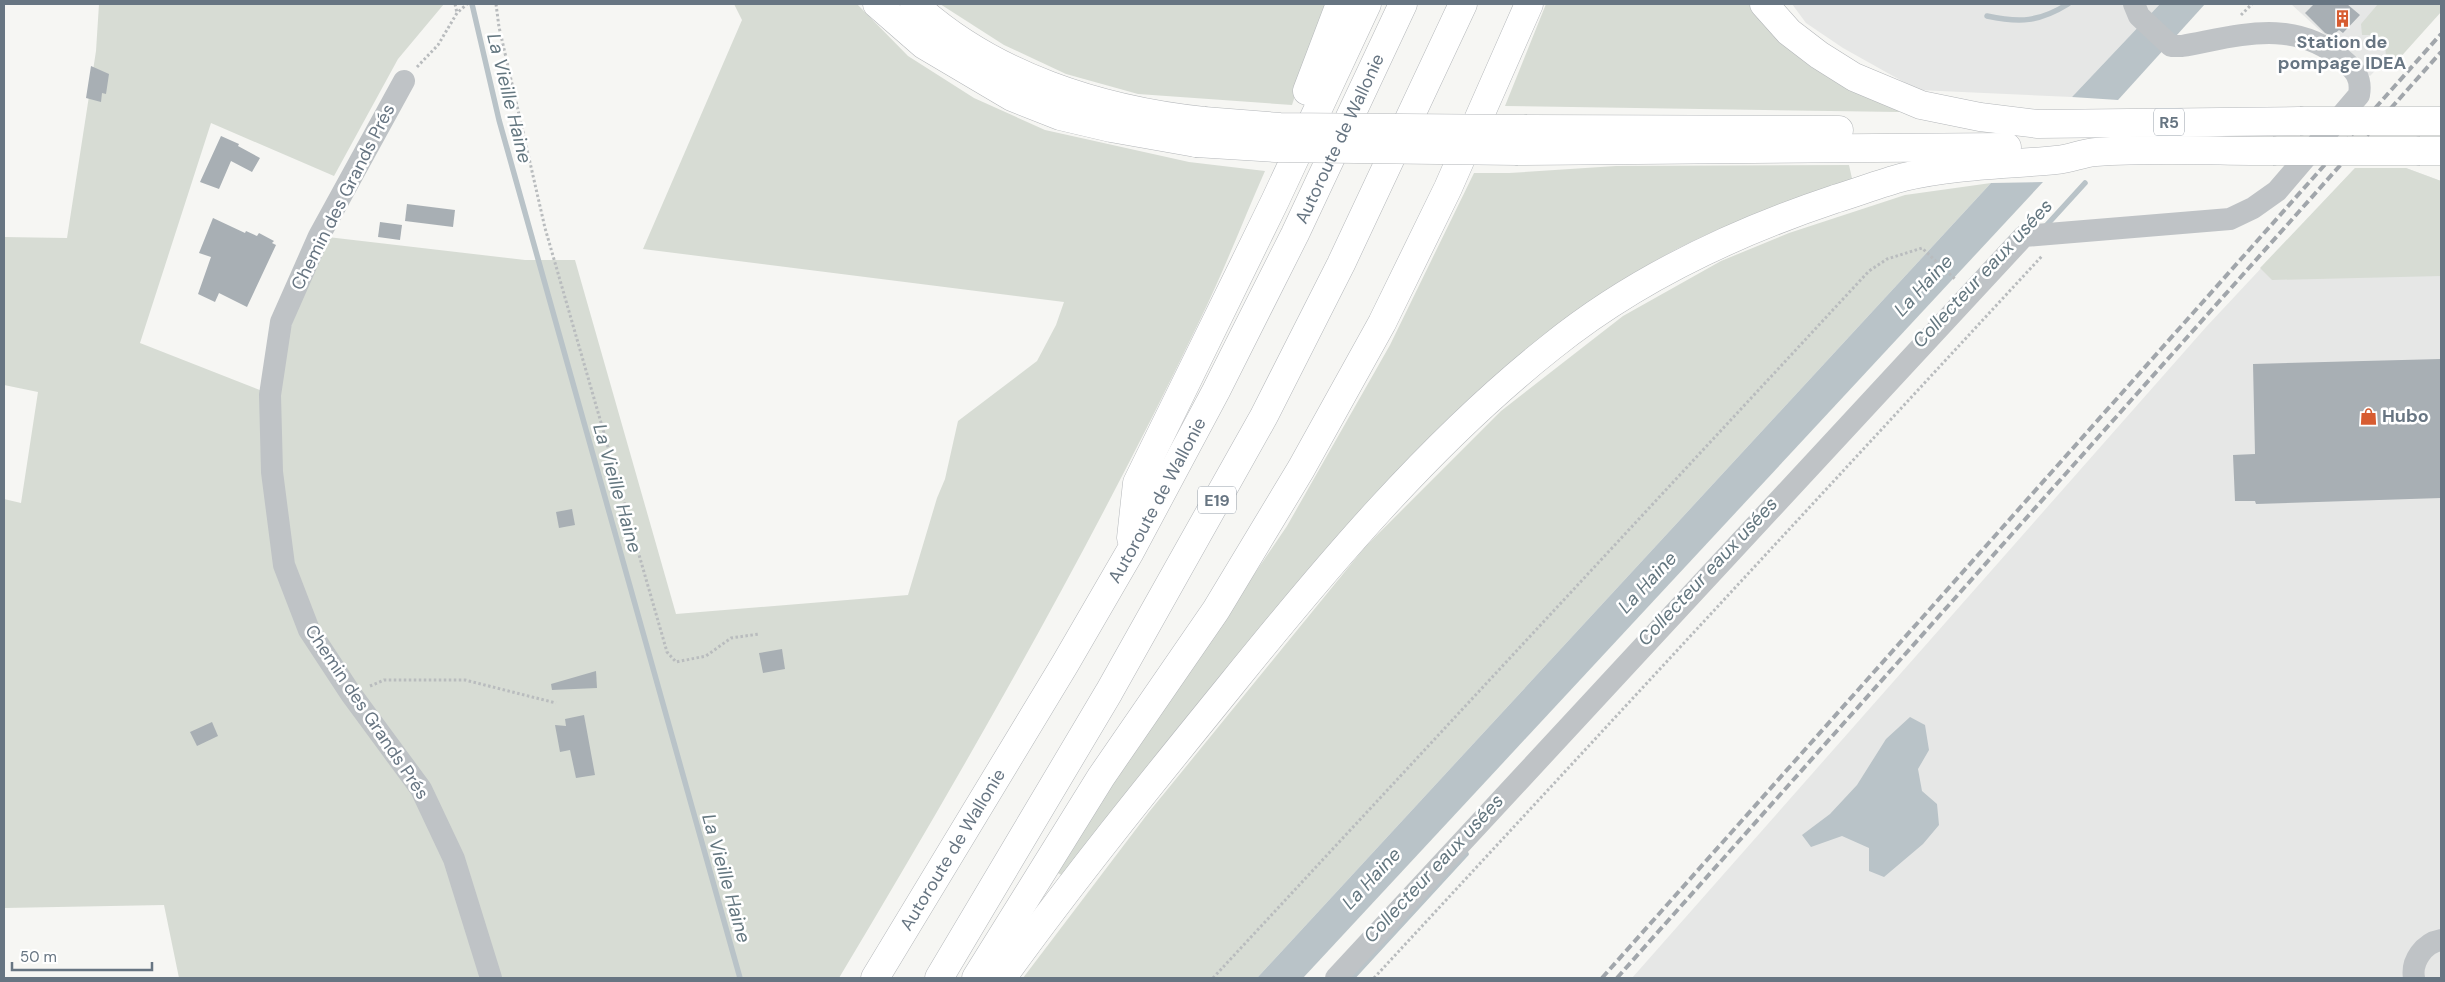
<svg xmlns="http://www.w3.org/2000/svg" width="2445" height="982" font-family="'DM Sans',sans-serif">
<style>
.built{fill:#e6e7e6}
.green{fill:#d7dcd4}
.water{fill:#b9c3c8}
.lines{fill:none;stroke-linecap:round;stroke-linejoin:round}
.stream{stroke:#b9c3c8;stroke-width:5.5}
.building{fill:#a8afb4}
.highway-casing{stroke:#b4b7ba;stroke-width:29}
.path{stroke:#b9bcbe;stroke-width:3;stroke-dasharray:2.5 2.5;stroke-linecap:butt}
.minor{stroke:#bfc3c6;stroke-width:22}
.highway{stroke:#fff;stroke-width:28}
.rail{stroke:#a1a6ab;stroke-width:4;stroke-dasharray:8 4;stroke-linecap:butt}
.highway-bridge-casing{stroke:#b4b7ba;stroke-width:29;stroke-linecap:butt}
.highway-bridge{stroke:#fff;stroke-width:28}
.labels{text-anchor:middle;stroke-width:5;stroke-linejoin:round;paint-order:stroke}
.shield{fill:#fff;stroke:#959ea8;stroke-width:1}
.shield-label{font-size:16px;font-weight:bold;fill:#677582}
.poi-label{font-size:18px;font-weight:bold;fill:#677582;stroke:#fff}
.street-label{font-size:18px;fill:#677582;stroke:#fff}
.water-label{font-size:19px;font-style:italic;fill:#63767f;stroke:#fff}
</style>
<rect width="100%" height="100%" fill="#f6f6f3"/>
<!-- built -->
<g class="built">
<polygon points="1792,4 2160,4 2072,97 1918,90 1843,48 1806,23"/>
<polygon points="2291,4 2437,4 2370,76"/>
<polygon points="2355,168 2406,168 2441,181 2441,978 1632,978 2207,326"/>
</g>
<!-- green -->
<g class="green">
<path d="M99 4H444L398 59 334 176 211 123 140 343 270 394 319 236 525 260H575L676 614 908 595 937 498 945 479 958 421 1037 361 1056 325 1064 302 643 249 742 20 734 4H857L908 56 974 98 1045 130 1189 162 1265 171C1243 221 1223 273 1199 322 1091 547 967 764 839 978H179L164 905 4 908V499L21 503 38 392 4 385V237L67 238 96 51Z"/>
<polygon points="940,4 1325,4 1292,105 1138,94 1066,74 1004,45"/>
<polygon points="1546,4 1749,4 1752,9 1895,103 1899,112 1505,106"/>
<polygon points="2378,4 2441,4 2441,12 2397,61 2386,60 2385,39 2375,35 2362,35 2361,24"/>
<path d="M1849 165 1853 183C1769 207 1686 236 1614 287 1588 305 1564 325 1538 344L1065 877 1056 872 1110 786 1287 526 1390 345 1474 173H1509L1616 166Z"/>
<polygon points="2355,168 2406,168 2441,181 2441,276 2272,280 2260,268"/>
<polygon points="1991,183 1257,978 1023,978 1149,812 1365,547 1501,411 1623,316 1721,261 1789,233 1905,195"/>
</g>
<!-- water -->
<g class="water">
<polygon points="2160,4 2205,4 2118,100 2072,97"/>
<polygon points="2043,182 1303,978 1257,978 1991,183"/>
<polygon points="1910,717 1925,725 1929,750 1918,769 1922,791 1937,804 1939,825 1923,844 1884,877 1869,871 1869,848 1842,836 1811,847 1802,835 1830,814 1857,785 1886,739"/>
</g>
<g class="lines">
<!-- stream -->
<g class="stream">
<polyline points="472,4 499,120 740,978"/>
<path d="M1987 16C2020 23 2039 22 2068 4"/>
<polyline points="2044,228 2085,183"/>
<polyline points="1352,978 1466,854"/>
</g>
</g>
<!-- building -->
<g class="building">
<polygon points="2314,4 2347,4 2360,15 2343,33 2339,30 2332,36 2325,33 2305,13"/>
<polygon points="91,66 109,74 106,94 102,93 101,102 86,98"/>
<polygon points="221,136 239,144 238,146 260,158 252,172 231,161 219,189 200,182"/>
<polygon points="407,204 455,210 453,227 405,221"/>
<polygon points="213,218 245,233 246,231 257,236 259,233 274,241 272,243 276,245 247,307 219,293 215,302 198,294 211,257 199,253"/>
<polygon points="380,222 402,225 400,240 378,237"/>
<polygon points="2441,359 2441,498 2256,504 2255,501 2235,501 2233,455 2255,454 2253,364"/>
<polygon points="572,509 575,525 559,528 556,512"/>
<polygon points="782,649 785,669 763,673 759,653"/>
<polygon points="596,671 597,688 552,690 551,684"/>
<polygon points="584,715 595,775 576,778 570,750 560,752 555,725 566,726 565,719"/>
<polygon points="212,722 218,736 197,746 190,732"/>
</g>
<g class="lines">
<defs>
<g id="highway">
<polyline points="877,4 924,45 1012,97 1060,116 1111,128 1196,143"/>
<path d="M914 4C992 76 1100 110 1204 121"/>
<polyline points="1764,4 1789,32 1819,55 1854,77 1921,105 1980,117 2038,124 2300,121"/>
<polyline points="1307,91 1340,4"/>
<polyline points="1527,129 1839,130"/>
<polyline points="1518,151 2007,147"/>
<polyline points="2420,151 2441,151"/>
<polyline points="1131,538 1137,483 1275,201 1367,4"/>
<path id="s1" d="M875 978 1065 664 1130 552 1216 391 1295 234 1403 4"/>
<polyline points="939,978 1109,692 1264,416 1341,264 1463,4"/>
<polyline points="976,978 1101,777 1216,610 1301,469 1382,323 1448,188 1529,4"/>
<path d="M1002 978C1074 878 1152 782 1230 686 1326 567 1431 442 1551 347 1635 279 1733 233 1835 199 1858 192 1881 183 1904 177 1954 165 2006 165 2056 160 2070 159 2082 153 2096 152 2154 148 2215 151 2273 151"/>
</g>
</defs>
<!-- highway casing -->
<use href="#highway" class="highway-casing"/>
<!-- path -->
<g class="path">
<polyline points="455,4 457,13"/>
<polyline points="496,4 499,27 545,228 667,652 676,662 706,656 731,638 759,634"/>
<polyline points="2241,15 2252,4"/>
<polyline points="417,67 438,45 457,13 467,4"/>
<polyline points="370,686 384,680 465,680 556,703"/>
<polyline points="1213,978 1869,271 1887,259 1922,248 1956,280"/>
<polyline points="1374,978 2042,256"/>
</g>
<!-- minor -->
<g class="minor">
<polyline points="404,81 319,236 281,322 270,395 272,472 284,565 309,630 351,694 421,789 454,859 491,978"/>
<path d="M1336 978 2024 236 2230 219 2253 208 2277 191 2359 95C2362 78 2355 70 2343 60 2293 17 2239 36 2182 46H2171L2139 16 2134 4"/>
<path d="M2414 978C2411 961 2424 943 2441 940"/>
</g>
<!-- highway -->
<use href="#highway" class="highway"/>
<!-- rail -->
<g class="rail">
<polyline points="1602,978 2441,34"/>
<polyline points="1617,978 2441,52"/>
</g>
<defs>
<g id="highway-bridge">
<polyline points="1204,121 1280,127 1527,129"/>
<polyline points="2300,121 2441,121"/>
<polyline points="1196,143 1275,148 1518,151"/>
<polyline points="2273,151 2420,151"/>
</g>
</defs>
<!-- highway-bridge casing -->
<use href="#highway-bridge" class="highway-bridge-casing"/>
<!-- highway-bridge -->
<use href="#highway-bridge" class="highway-bridge"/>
</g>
<!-- icons -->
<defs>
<symbol id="building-bare" viewBox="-9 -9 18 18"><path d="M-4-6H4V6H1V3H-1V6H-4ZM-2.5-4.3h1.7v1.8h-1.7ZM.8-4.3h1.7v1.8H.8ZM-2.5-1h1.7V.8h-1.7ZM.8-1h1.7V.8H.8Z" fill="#d75c31" stroke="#fff" stroke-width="2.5" paint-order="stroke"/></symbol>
<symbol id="shop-bare" viewBox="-9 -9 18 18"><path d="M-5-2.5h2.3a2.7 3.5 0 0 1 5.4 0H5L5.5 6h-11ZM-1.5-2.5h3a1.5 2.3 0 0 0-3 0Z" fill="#d75c31" stroke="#fff" stroke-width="2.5" paint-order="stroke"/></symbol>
</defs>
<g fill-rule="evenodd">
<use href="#building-bare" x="2330" y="6" width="25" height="25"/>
<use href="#shop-bare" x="2356" y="404" width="25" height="25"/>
</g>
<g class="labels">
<!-- shield labels -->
<g class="shield">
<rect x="2154" y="108.5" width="30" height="27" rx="4"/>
<rect x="1198" y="486.5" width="38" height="27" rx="4"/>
</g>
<g class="shield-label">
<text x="2169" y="128">R5</text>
<text x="1217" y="506">E19</text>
</g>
<!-- poi labels -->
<g class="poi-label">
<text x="2342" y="48">Station de<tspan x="2342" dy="21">pompage IDEA</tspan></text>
<text x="2382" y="422" text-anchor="start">Hubo</text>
</g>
<!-- street labels -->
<g class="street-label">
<text dy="6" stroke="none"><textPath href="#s1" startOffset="960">Autoroute de Wallonie</textPath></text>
<text transform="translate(343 197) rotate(-63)" y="6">Chemin des Grands Prés</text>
<text dy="6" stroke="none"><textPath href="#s1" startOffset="555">Autoroute de Wallonie</textPath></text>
<text transform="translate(367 712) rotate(56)" y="6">Chemin des Grands Prés</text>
<text dy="6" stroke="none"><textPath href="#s1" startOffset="150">Autoroute de Wallonie</textPath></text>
</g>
<!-- water labels -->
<g class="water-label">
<text transform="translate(510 98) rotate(76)" y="7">La Vieille Haine</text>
<text transform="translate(1982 273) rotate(-47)" y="7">Collecteur eaux usées</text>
<text transform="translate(1923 285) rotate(-47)" y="7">La Haine</text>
<text transform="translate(618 488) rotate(74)" y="7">La Vieille Haine</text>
<text transform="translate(1707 571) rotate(-47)" y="7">Collecteur eaux usées</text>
<text transform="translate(1647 582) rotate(-47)" y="7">La Haine</text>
<text transform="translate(1433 868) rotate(-47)" y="7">Collecteur eaux usées</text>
<text transform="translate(727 878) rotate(74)" y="7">La Vieille Haine</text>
<text transform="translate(1371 878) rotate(-47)" y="7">La Haine</text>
</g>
</g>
<!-- border -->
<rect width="2445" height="982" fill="none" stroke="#677582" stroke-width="10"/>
<!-- scale -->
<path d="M12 962v8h140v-8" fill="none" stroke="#677582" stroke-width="2.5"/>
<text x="20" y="962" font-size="15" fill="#677582" stroke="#ffffff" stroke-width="4" paint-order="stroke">50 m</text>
</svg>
